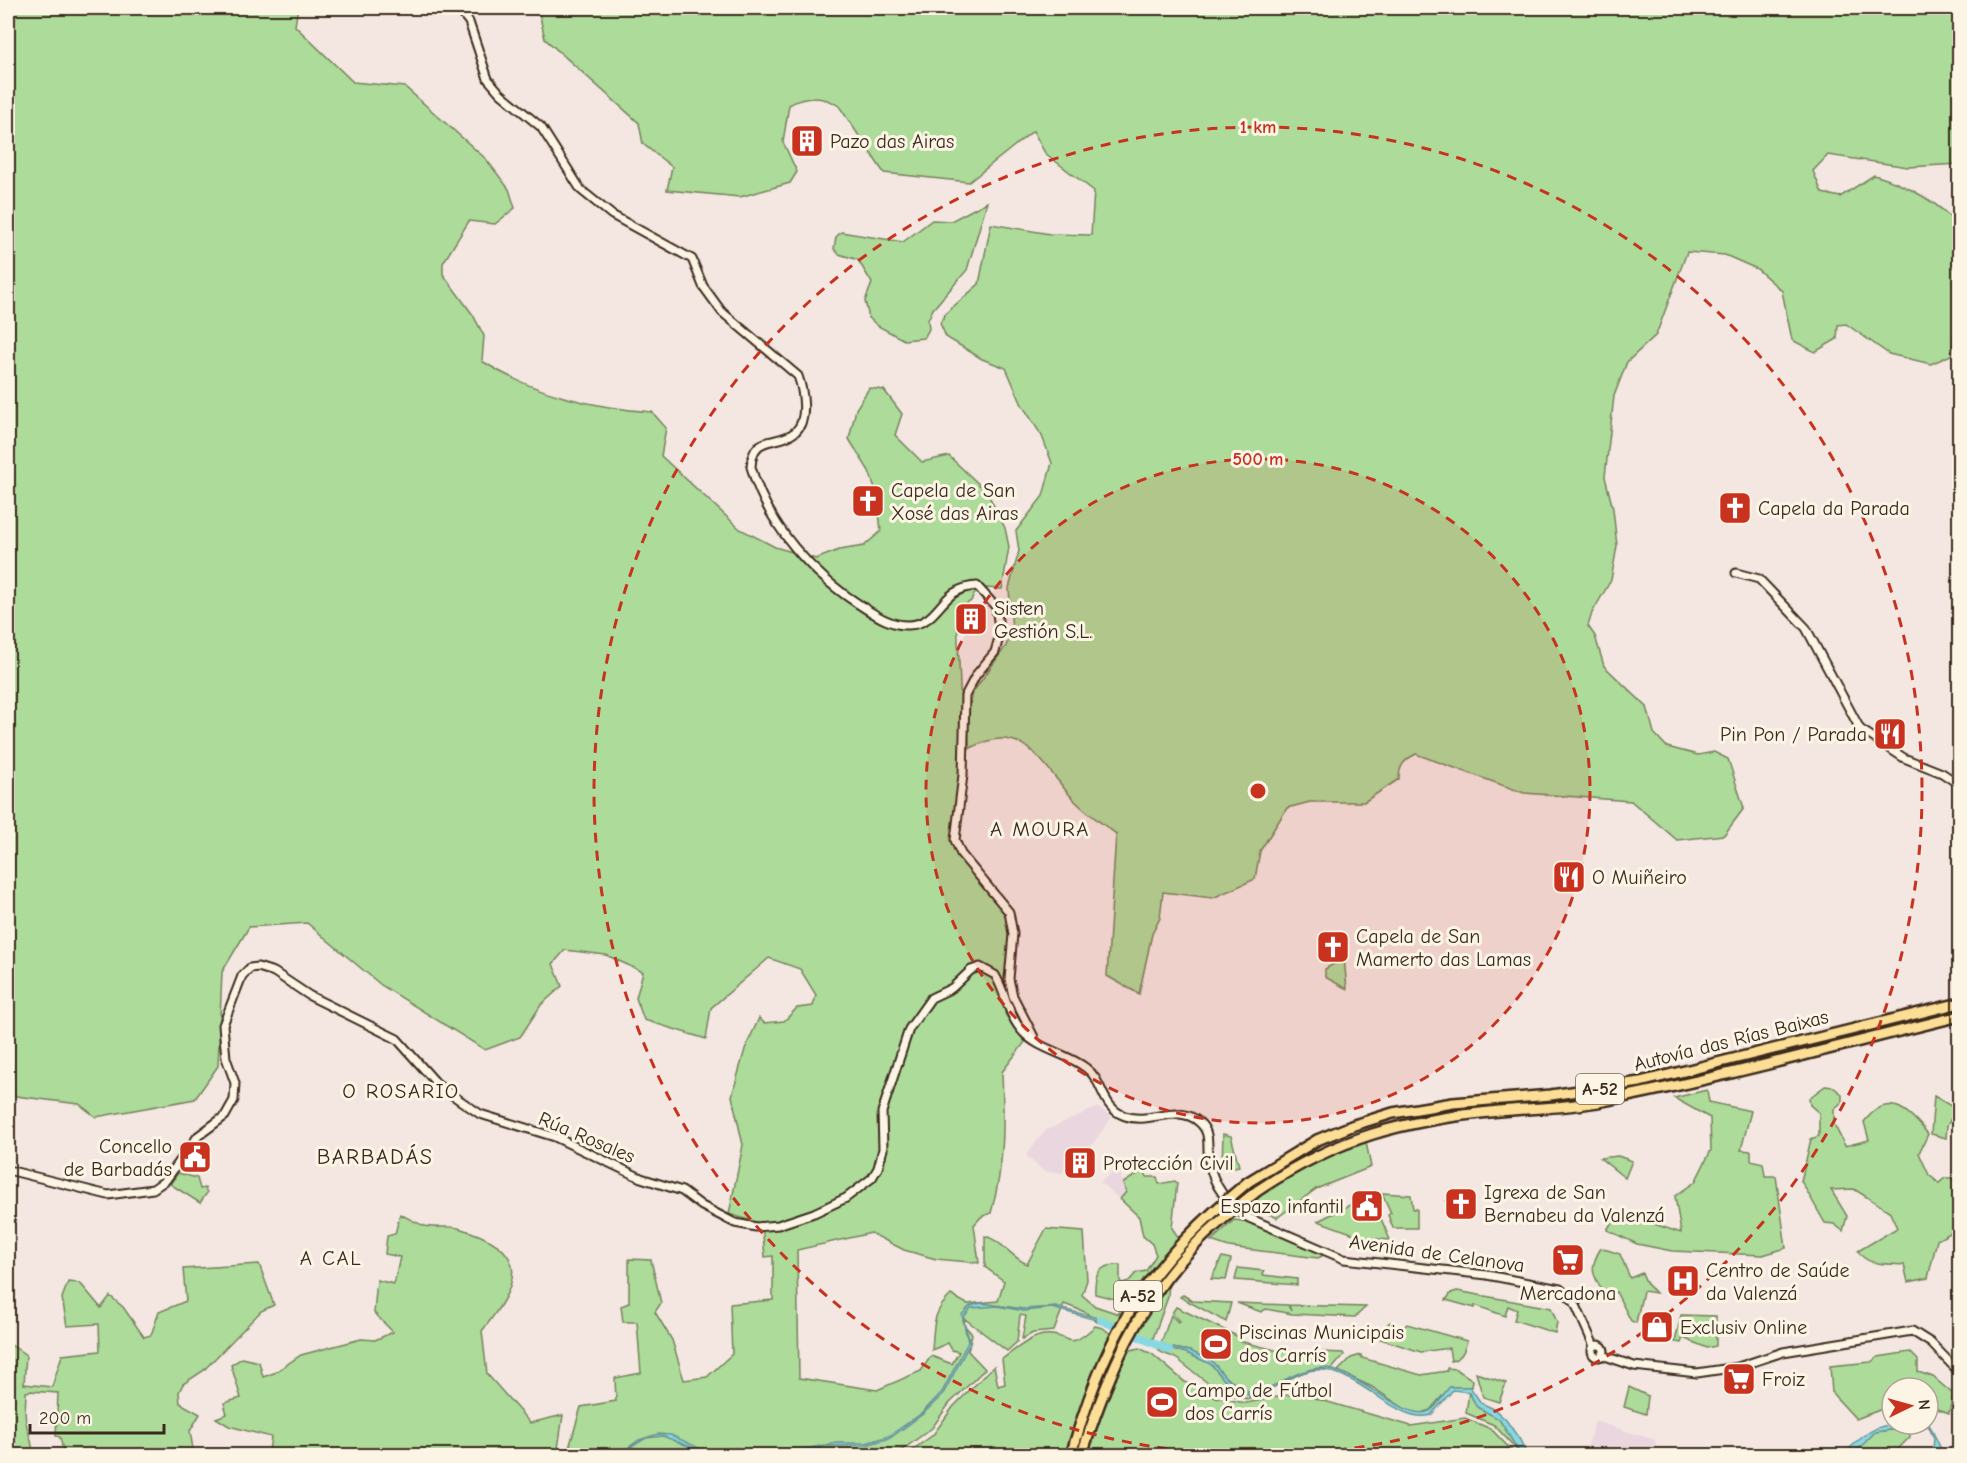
<svg xmlns="http://www.w3.org/2000/svg" width="1967" height="1463" font-family="'Comic Neue',sans-serif">
<style>
.built{fill:#ead6df}
.green{fill:#addb9a;stroke:#74825c;stroke-width:1.5}
.water{fill:#87d8e1;stroke:#699293;stroke-width:1.5}
.lines{fill:none;stroke-linecap:round;stroke-linejoin:round}
.river{stroke:#87d8e1;stroke-width:8}
.minor-casing{stroke:#3b2a1e;stroke-width:11}
.major-casing{stroke:#3b2a1e;stroke-width:13}
.highway-casing{stroke:#3b2a1e;stroke-width:14}
.minor{stroke:#fcf5e5;stroke-width:7}
.major{stroke:#fdde96;stroke-width:8}
.highway{stroke:#fdde96;stroke-width:9}
.highway-bridge-casing{stroke:#3b2a1e;stroke-width:14;stroke-linecap:butt}
.highway-bridge{stroke:#fdde96;stroke-width:9}
.ring{fill:none;stroke:#c8321e;stroke-width:3;stroke-dasharray:10 8}
.labels{text-anchor:middle;stroke-width:6;stroke-linejoin:round;paint-order:stroke}
.shield{fill:#fcf5e5;stroke:#75675a;stroke-width:1.5}
.shield-label{font-size:18px;font-weight:bold;fill:#3b2a1e}
.poi-label{font-size:20px;fill:#3b2a1e;stroke:#fcf5e5;text-anchor:start}
.street-label{font-size:20px;fill:#3b2a1e;stroke:#fcf5e5}
.neighbourhood-label{font-size:21px;letter-spacing:1.5px;fill:#3b2a1e;stroke:#fcf5e5}
.quarter-label{font-size:22px;letter-spacing:1.5px;fill:#3b2a1e;stroke:#fcf5e5}
.centre{fill:#c8321e;stroke:#fcf5e5;stroke-width:3}
.ring-label{font-size:18px;text-anchor:middle;font-weight:bold;fill:#c8321e;stroke:#fcf5e5;stroke-width:6;stroke-linejoin:round;paint-order:stroke}
</style>
<rect width="100%" height="100%" fill="#f4e7e2"/>
<filter id="ink" filterUnits="userSpaceOnUse"><feTurbulence type="fractalNoise" baseFrequency=".0167" numOctaves="2"/><feDisplacementMap in="SourceGraphic" scale="12" xChannelSelector="R" yChannelSelector="G"/><feConvolveMatrix kernelMatrix="1 2 1 2 8 2 1 2 1" color-interpolation-filters="sRGB"/></filter>
<g filter="url(#ink)">
<!-- built -->
<g class="built">
<polygon points="1098,1107 1112,1117 1086,1153 1080,1149 1062,1173 1043,1171 1026,1155 1046,1130"/>
<polygon points="1116,1170 1120,1173 1125,1192 1119,1199 1100,1182"/>
<polygon points="1595,1421 1655,1440 1656,1455 1585,1455"/>
</g>
<!-- green -->
<g class="green">
<path d="M8 8H298L295 26 353 82 405 87 486 159 509 189 515 208 495 224 469 221 443 263V274L473 315 484 336 482 361C531 393 594 408 652 412L666 428 661 456 740 529 775 547 816 559 839 550 864 546 881 531 877 494 869 471 849 439 856 409 869 388 884 390 902 414 895 435 922 462 949 456 987 492 1005 528 1009 547 1002 589 984 588 975 593 971 601 963 606 957 616 963 756 951 836 955 852 997 898 1007 914 1009 935 1005 1014 1025 1042 1002 1072C1004 1123 1005 1164 991 1213L981 1217 974 1225 979 1263 936 1259 904 1250 871 1233 797 1250 799 1378 877 1390 921 1371 931 1356 952 1364 959 1352 952 1350 948 1343 932 1350C934 1326 932 1312 951 1295L967 1304 998 1301 1004 1281 985 1267V1236C1001 1240 1011 1257 1027 1264L1046 1229 1084 1232 1087 1280 1082 1295 1095 1306 1119 1314 1123 1301 1095 1294C1094 1274 1099 1264 1120 1265V1281L1122 1283 1129 1281 1136 1273 1146 1271 1156 1255 1152 1244 1143 1236 1139 1217 1120 1199 1126 1192 1123 1183 1144 1170 1147 1177H1157L1159 1184 1175 1181 1177 1183 1172 1228 1179 1238 1170 1262 1168 1297 1151 1344 1112 1326 1097 1322 1085 1312 1064 1304 1054 1331 1033 1333 1022 1339 1026 1316 1020 1315 1017 1342 1007 1351 965 1319 964 1325 972 1334 968 1351 985 1369 949 1404 932 1428 895 1455H567L581 1407 616 1401 615 1378 641 1373 637 1322H623L621 1306 629 1303V1259L651 1260 661 1303 655 1312 672 1340 684 1380 707 1377 732 1354 730 1304 773 1300V1256L765 1257 762 1224 729 1214 743 1145 732 1096 745 1049 759 1018 764 1023 784 1021 797 1008 813 1006 816 995 800 969 769 958 711 1008 706 1039 644 1020 636 998 643 972 606 955 565 950 553 964 562 986 541 1005 520 1037 485 1050 381 985 307 923 249 927 222 972 218 1066 195 1099 96 1117 79 1104 8 1095Z"/>
<path d="M538 8H1959V164L1908 167 1828 155 1813 171 1822 193 1840 197 1874 175C1902 183 1945 204 1960 230L1959 313C1952 327 1957 340 1951 355L1931 364 1889 354 1846 324 1838 325 1837 339 1815 352 1792 340 1782 291 1757 269 1725 255 1687 252 1656 335 1627 362 1614 396 1605 477 1613 509 1617 546 1611 580 1592 613 1588 626 1595 636 1604 666 1647 707 1654 733 1667 747 1698 755 1714 752 1728 759 1744 808 1724 835 1677 840 1631 801 1524 793 1416 754C1404 760 1399 766 1399 779L1364 802H1310L1287 808 1260 851 1255 879 1213 898 1163 892 1160 918 1152 934 1139 994 1107 976 1116 834C1103 824 1088 814 1076 802 1044 769 1026 717 969 749L968 715 973 692 1006 646 1012 631 1009 588 1019 551 1016 531 1043 496 1052 463 1042 436 1022 405 1006 368 982 359 946 337 940 323 946 313 979 284 991 224 1050 234 1091 235 1094 191 1045 153 1033 131 969 182 884 173 839 106C823 95 805 96 789 105L783 142 797 172 790 183 740 197 667 190 672 167 643 144 639 123 545 39Z"/>
<polygon points="987,202 967,270 933,309 928,320 929,329 924,338 904,340 878,326 869,318 865,301 872,283 858,260 839,254 834,249 836,237 841,232 903,242 932,220 951,221"/>
<polygon points="1344,958 1347,989 1325,977 1325,969"/>
<path d="M1825 1086 1833 1087 1842 1094V1102L1834 1109V1124L1845 1146 1869 1140 1864 1122C1888 1090 1909 1110 1928 1134L1919 1153 1929 1175 1939 1183 1945 1178H1952L1959 1192V1234L1952 1232 1937 1240 1928 1278 1908 1282 1904 1265C1888 1263 1867 1267 1858 1251L1897 1228 1889 1211 1854 1189 1831 1190 1847 1216 1843 1231 1834 1224 1825 1223 1801 1181 1811 1139 1819 1136V1113L1810 1105 1809 1098Z"/>
<polygon points="1707,1090 1709,1102 1751,1111 1741,1150 1751,1151 1751,1160 1763,1163 1765,1176 1776,1176 1786,1248 1763,1255 1672,1251 1637,1244 1607,1230 1618,1212 1681,1233 1675,1196 1695,1182 1711,1150 1710,1118 1674,1098"/>
<polygon points="1934,1096 1956,1109 1947,1126 1946,1138 1931,1134"/>
<polygon points="1223,1134 1231,1136 1239,1166 1226,1169 1222,1164"/>
<path d="M1366 1142 1371 1167 1316 1189 1277 1218 1252 1206C1258 1187 1345 1148 1366 1142Z"/>
<polygon points="1618,1156 1632,1161 1625,1178 1600,1158"/>
<polygon points="178,1173 197,1178 200,1189 205,1188 207,1193 200,1203 170,1184"/>
<polygon points="1382,1193 1411,1195 1413,1209 1417,1209 1417,1228 1393,1228 1388,1215 1391,1213"/>
<polygon points="1469,1194 1472,1209 1453,1214 1446,1201"/>
<polygon points="1356,1202 1366,1211 1379,1214 1390,1240 1365,1238 1318,1221"/>
<path d="M400 1214C408 1218 417 1223 425 1226 436 1229 448 1225 458 1228 530 1248 523 1280 482 1331L487 1374 530 1423 563 1415 557 1455H235L269 1451 271 1437 229 1426 216 1418 227 1414 224 1403 241 1398 231 1365 242 1358 259 1362 263 1377 274 1373 301 1355 361 1339 375 1340 393 1332 374 1313 377 1280 394 1284 400 1257 385 1254 387 1236 395 1234Z"/>
<polygon points="1234,1220 1250,1222 1321,1253 1322,1256 1318,1258 1229,1247 1211,1241"/>
<path d="M1601 1248 1620 1254 1630 1278 1642 1273 1647 1284 1656 1293 1643 1291 1636 1323 1631 1321 1616 1292 1605 1296C1594 1275 1587 1271 1601 1248Z"/>
<polygon points="1222,1257 1231,1259 1226,1280 1211,1279"/>
<path d="M259 1264 274 1305 261 1311 203 1371 183 1384 179 1392 180 1403 200 1414 190 1431 194 1455H64L60 1437 56 1436 58 1393 30 1391 26 1392C26 1402 24 1412 26 1422 28 1435 34 1441 32 1455H8V1346L11 1345 26 1355 24 1384 52 1387 62 1355 100 1351 99 1324 67 1326 62 1298 68 1282 80 1283 101 1308 110 1296 123 1307 144 1337 151 1335 159 1312 186 1301 183 1269Z"/>
<polygon points="1238,1268 1264,1271 1263,1275 1297,1279 1297,1285 1235,1280"/>
<polygon points="1457,1291 1551,1308 1557,1322 1555,1333 1514,1320 1517,1310 1508,1306 1505,1316 1475,1305 1475,1308 1446,1300 1451,1293"/>
<polygon points="1183,1295 1193,1301 1231,1303 1226,1322 1180,1297"/>
<polygon points="1237,1303 1288,1305 1291,1311 1289,1305 1366,1307 1355,1317 1292,1314 1266,1309 1261,1312"/>
<path d="M1176 1307 1239 1337V1341L1275 1350 1343 1353 1344 1355 1332 1369C1299 1363 1276 1395 1249 1392L1226 1378 1212 1361 1190 1351 1160 1346 1171 1315 1178 1322 1180 1321 1172 1313Z"/>
<polygon points="1681,1315 1716,1316 1716,1346 1707,1348 1683,1338 1681,1343 1675,1342"/>
<path d="M1390 1322 1399 1332 1407 1324 1467 1341C1464 1352 1462 1358 1451 1361L1449 1348 1421 1352 1374 1337Z"/>
<path d="M1095 1326 1103 1328 1131 1350 1139 1348 1152 1354 1185 1382 1215 1397 1246 1403 1288 1395 1307 1396 1411 1426 1465 1418 1491 1429 1516 1455 904 1456 933 1435 953 1407 994 1366 998 1386 1005 1384 1002 1359C1014 1351 1029 1337 1044 1335 1072 1332 1064 1355 1095 1326Z"/>
<path d="M1159 1348 1184 1352 1211 1364 1225 1381 1249 1395 1250 1399C1219 1397 1201 1377 1177 1359 1171 1355 1165 1355 1159 1351Z"/>
<polygon points="1910,1352 1918,1360 1918,1372 1933,1377 1953,1394 1949,1413 1928,1406 1928,1388 1892,1388 1892,1401 1882,1409 1856,1419 1832,1393 1830,1366 1871,1362 1878,1357"/>
<polygon points="1361,1355 1362,1358 1421,1375 1447,1371 1447,1368 1456,1369 1473,1380 1472,1387 1450,1387 1430,1410 1421,1413 1411,1413 1372,1387 1338,1371 1351,1358"/>
<polygon points="1476,1373 1506,1383 1499,1402 1483,1397"/>
<polygon points="1629,1387 1648,1396 1646,1414 1624,1407"/>
<polygon points="1469,1392 1477,1407 1499,1419 1520,1453 1494,1425 1466,1413"/>
<polygon points="1910,1428 1910,1437 1892,1455 1851,1456 1874,1432"/>
</g>
<!-- water -->
<g class="water">
<polygon points="981,1303 1024,1309 1055,1307 1113,1322 1111,1324 1052,1308 1024,1311 997,1306 971,1308 963,1318 970,1343 943,1394 923,1414 890,1438 866,1445 825,1446 802,1454 776,1452 765,1455 775,1450 799,1450 836,1443 866,1443 889,1436 922,1413 942,1392 968,1342 962,1315 970,1306"/>
<path d="M1160 1346 1190 1351 1212 1361 1226 1378 1249 1392C1270 1394 1294 1368 1322 1368 1357 1369 1406 1423 1429 1411 1439 1406 1442 1394 1450 1387H1470L1481 1403 1494 1409 1506 1420 1520 1440 1527 1455H1521L1499 1419 1477 1407 1469 1392 1453 1390 1431 1415C1400 1425 1362 1375 1324 1370 1297 1367 1277 1391 1251 1396L1225 1381 1211 1364 1184 1352 1159 1348Z"/>
<path d="M1928 1422 1944 1455H1932L1934 1439 1929 1427 1923 1425 1875 1432 1853 1455H1843C1876 1421 1883 1424 1928 1424Z"/>
<polygon points="658,1434 671,1435 703,1450 738,1448 745,1455 735,1449 703,1452 663,1436 646,1438 618,1455 639,1440"/>
</g>
<g class="lines">
<!-- river -->
<polyline class="river" points="1101,1320 1169,1350"/>
<defs>
<g id="minor">
<path d="M458 8 469 22 488 79 500 93 541 127 581 190 612 215 692 259 703 286 722 312 798 376C803 390 809 420 795 432 777 447 753 432 751 467 768 526 813 576 863 607 877 616 892 626 909 625 942 623 938 588 977 586L996 607 1000 634 995 652 976 675 965 696 963 775 955 840 961 854 1009 912 1013 934 1009 979 1013 996 1034 1037"/>
<polyline points="1736,573 1759,579 1806,628 1860,729 1904,758 1942,773 1960,785"/>
<path d="M8 1170 108 1195 153 1189 166 1180 198 1136 225 1116 234 1100 235 1083 226 1058 223 1025 242 976 250 968 258 967 274 972 310 996 397 1039 439 1086 480 1114 555 1137 641 1178 682 1191 702 1206 735 1223 756 1227 778 1225 814 1213 846 1198 872 1178 878 1168 883 1149 882 1112 909 1029 931 998 952 988 971 970 980 967 995 975C1006 993 1008 1016 1023 1032 1039 1050 1067 1053 1086 1068 1104 1081 1101 1108 1125 1116 1150 1125 1177 1103 1199 1122 1212 1133 1206 1146 1209 1160 1212 1185 1229 1206 1249 1218L1344 1259 1487 1275 1560 1289 1574 1301 1594 1346"/>
<circle cx="1598" cy="1351" r="6"/>
<polyline points="1602,1355 1634,1366 1697,1373 1738,1367 1783,1352 1912,1331 1931,1343 1960,1373"/>
</g>
<polyline id="major" points="1950,1456 1960,1451"/>
<g id="highway">
<polyline points="1248,1182 1317,1140 1354,1125 1393,1113 1453,1103 1551,1095 1640,1082 1960,1003"/>
<path d="M1257 1191C1337 1137 1404 1120 1499 1111 1533 1108 1568 1108 1603 1101 1722 1078 1841 1045 1960 1016"/>
<polyline points="1071,1456 1075,1442"/>
</g>
</defs>
<!-- minor casing -->
<use href="#minor" class="minor-casing"/>
<!-- major casing -->
<use href="#major" class="major-casing"/>
<!-- highway casing -->
<use href="#highway" class="highway-casing"/>
<!-- minor -->
<use href="#minor" class="minor"/>
<!-- major -->
<use href="#major" class="major"/>
<!-- highway -->
<use href="#highway" class="highway"/>
<defs>
<g id="highway-bridge">
<path d="M1075 1442C1110 1322 1153 1261 1248 1182"/>
<path d="M1084 1448C1109 1372 1138 1303 1195 1245 1214 1225 1236 1208 1257 1191"/>
</g>
</defs>
<!-- highway-bridge casing -->
<use href="#highway-bridge" class="highway-bridge-casing"/>
<!-- highway-bridge -->
<use href="#highway-bridge" class="highway-bridge"/>
</g>
</g>
<!-- distance rings -->
<circle cx="1258" cy="791" r="332" fill="#c8321e" fill-opacity=".12"/>
<g class="ring">
<circle cx="1258" cy="791" r="332"/>
<circle cx="1258" cy="791" r="664"/>
</g>
<!-- icons -->
<defs>
<symbol id="building-square" viewBox="-11 -11 22 22"><rect x="-9" y="-9" width="18" height="18" rx="4" fill="#c8321e" stroke="#fcf5e5"/><path d="M-4-6H4V6H1V3H-1V6H-4ZM-2.5-4.3h1.7v1.8h-1.7ZM.8-4.3h1.7v1.8H.8ZM-2.5-1h1.7V.8h-1.7ZM.8-1h1.7V.8H.8Z" fill="#fff"/></symbol>
<symbol id="church-square" viewBox="-11 -11 22 22"><rect x="-9" y="-9" width="18" height="18" rx="4" fill="#c8321e" stroke="#fcf5e5"/><path d="M-1.2-6h2.4v3.5h3.3v2.4h-3.3V6h-2.4V-.1h-3.3v-2.4h3.3Z" fill="#fff"/></symbol>
<symbol id="restaurant-square" viewBox="-11 -11 22 22"><rect x="-9" y="-9" width="18" height="18" rx="4" fill="#c8321e" stroke="#fcf5e5"/><path d="M-5-6h1v4h1v-4h1v4h1v-4h1v5L-1.5 .5V6h-2V.5L-5-1ZM5-6V6H3V1.5H1.5Q1.5-4 5-6Z" fill="#fff"/></symbol>
<symbol id="civic-square" viewBox="-11 -11 22 22"><rect x="-9" y="-9" width="18" height="18" rx="4" fill="#c8321e" stroke="#fcf5e5"/><path d="M-.6-6.5H3V-4.5H.6V-3L4-1V1h2V6H-6V1h2V-1L-.6-3ZM-1.2 2.5V6h2.4V2.5Z" fill="#fff"/></symbol>
<symbol id="supermarket-square" viewBox="-11 -11 22 22"><rect x="-9" y="-9" width="18" height="18" rx="4" fill="#c8321e" stroke="#fcf5e5"/><path d="M-6-5.5h2.5l.6 2H6L4.5 2H-2.5L-4.4-4H-6ZM-1.5 3.2a1.3 1.3 0 1 0 .1 0ZM3 3.2a1.3 1.3 0 1 0 .1 0Z" fill="#fff"/></symbol>
<symbol id="hospital-square" viewBox="-11 -11 22 22"><rect x="-9" y="-9" width="18" height="18" rx="4" fill="#c8321e" stroke="#fcf5e5"/><path d="M-5-5h3v3.5h4V-5h3V5h-3V1.5h-4V5h-3Z" fill="#fff"/></symbol>
<symbol id="shop-square" viewBox="-11 -11 22 22"><rect x="-9" y="-9" width="18" height="18" rx="4" fill="#c8321e" stroke="#fcf5e5"/><path d="M-5-2.5h2.3a2.7 3.5 0 0 1 5.4 0H5L5.5 6h-11ZM-1.5-2.5h3a1.5 2.3 0 0 0-3 0Z" fill="#fff"/></symbol>
<symbol id="stadium-square" viewBox="-11 -11 22 22"><rect x="-9" y="-9" width="18" height="18" rx="4" fill="#c8321e" stroke="#fcf5e5"/><path d="M0-5a6.5 5 0 1 0 0 10a6.5 5 0 1 0 0-10ZM-3.5-1.8h7v3.6h-7Z" fill="#fff"/></symbol>
</defs>
<g fill-rule="evenodd">
<use href="#building-square" x="788" y="122" width="38" height="38"/>
<use href="#church-square" x="849" y="482" width="38" height="38"/>
<use href="#church-square" x="1716" y="489" width="38" height="38"/>
<use href="#building-square" x="952" y="600" width="38" height="38"/>
<use href="#restaurant-square" x="1871" y="715" width="38" height="38"/>
<use href="#restaurant-square" x="1550" y="858" width="38" height="38"/>
<use href="#church-square" x="1314" y="928" width="38" height="38"/>
<use href="#civic-square" x="176" y="1138" width="38" height="38"/>
<use href="#building-square" x="1061" y="1144" width="38" height="38"/>
<use href="#church-square" x="1442" y="1185" width="38" height="38"/>
<use href="#civic-square" x="1348" y="1187" width="38" height="38"/>
<use href="#supermarket-square" x="1549" y="1241" width="38" height="38"/>
<use href="#hospital-square" x="1664" y="1262" width="38" height="38"/>
<use href="#shop-square" x="1638" y="1308" width="38" height="38"/>
<use href="#stadium-square" x="1197" y="1325" width="38" height="38"/>
<use href="#supermarket-square" x="1720" y="1360" width="38" height="38"/>
<use href="#stadium-square" x="1143" y="1383" width="38" height="38"/>
</g>
<g class="labels">
<!-- shield labels -->
<g class="shield">
<rect x="1576" y="1074" width="48" height="30" rx="4.5"/>
<rect x="1114" y="1281" width="48" height="30" rx="4.5"/>
</g>
<g class="shield-label">
<text x="1600" y="1095">A-52</text>
<text x="1138" y="1302">A-52</text>
</g>
<!-- poi labels -->
<g class="poi-label">
<text x="830" y="148">Pazo das Airas</text>
<text x="891" y="497">Capela de San<tspan x="891" dy="23">Xosé das Airas</tspan></text>
<text x="1758" y="515">Capela da Parada</text>
<text x="994" y="615">Sisten<tspan x="994" dy="23">Gestión S.L.</tspan></text>
<text x="1867" y="741" text-anchor="end">Pin Pon / Parada</text>
<text x="1592" y="884">O Muiñeiro</text>
<text x="1356" y="943">Capela de San<tspan x="1356" dy="23">Mamerto das Lamas</tspan></text>
<text x="172" y="1153" text-anchor="end">Concello<tspan x="172" dy="23">de Barbadás</tspan></text>
<text x="1103" y="1170">Protección Civil</text>
<text x="1484" y="1199">Igrexa de San<tspan x="1484" dy="23">Bernabeu da Valenzá</tspan></text>
<text x="1344" y="1213" text-anchor="end">Espazo infantil</text>
<text x="1706" y="1277">Centro de Saúde<tspan x="1706" dy="23">da Valenzá</tspan></text>
<text x="1568" y="1300" text-anchor="middle">Mercadona</text>
<text x="1680" y="1334">Exclusiv Online</text>
<text x="1239" y="1339">Piscinas Municipais<tspan x="1239" dy="23">dos Carrís</tspan></text>
<text x="1762" y="1386">Froiz</text>
<text x="1185" y="1397">Campo de Fútbol<tspan x="1185" dy="23">dos Carrís</tspan></text>
</g>
<!-- street labels -->
<g class="street-label">
<text transform="translate(1731 1040) rotate(-14)" y="7">Autovía das Rías Baixas</text>
<text transform="translate(587 1137) rotate(23)" y="7">Rúa Rosales</text>
<text transform="translate(1437 1253) rotate(8)" y="7">Avenida de Celanova</text>
</g>
<!-- neighbourhood labels -->
<g class="neighbourhood-label">
<text x="1040" y="836">A MOURA</text>
<text x="401" y="1098">O ROSARIO</text>
<text x="331" y="1265">A CAL</text>
</g>
<!-- quarter labels -->
<g class="quarter-label">
<text x="375" y="1164">BARBADÁS</text>
</g>
</g>
<circle cx="1258" cy="791" r="9" class="centre"/>
<g class="ring-label">
<text x="1258" y="133">1 km</text>
<text x="1258" y="465">500 m</text>
</g>
<!-- margin -->
<rect width="1967" height="1463" fill="none" stroke="#fcf5e5" stroke-width="30"/>
<rect x="15" y="15" width="1937" height="1433" fill="none" stroke="#3b2a1e" stroke-width="2" filter="url(#ink)"/>
<!-- north arrow -->
<g transform="translate(1910 1406) rotate(85)"><circle r="28" fill="#fcf5e5" stroke="#afa495" stroke-width="1.5"/>
<path d="M0-4.5L10 22L0 15L-10 22Z" fill="#c8321e"/>
<text y="-9" font-size="16" font-weight="bold" text-anchor="middle" fill="#3b2a1e">N</text>
</g>
<!-- scale -->
<path d="M30 1424v9h134v-9" fill="none" stroke="#3b2a1e" stroke-width="3"/>
<text x="39" y="1424" font-size="18" fill="#3b2a1e" stroke="#fcf5e5" stroke-width="4.5" paint-order="stroke">200 m</text>
</svg>
